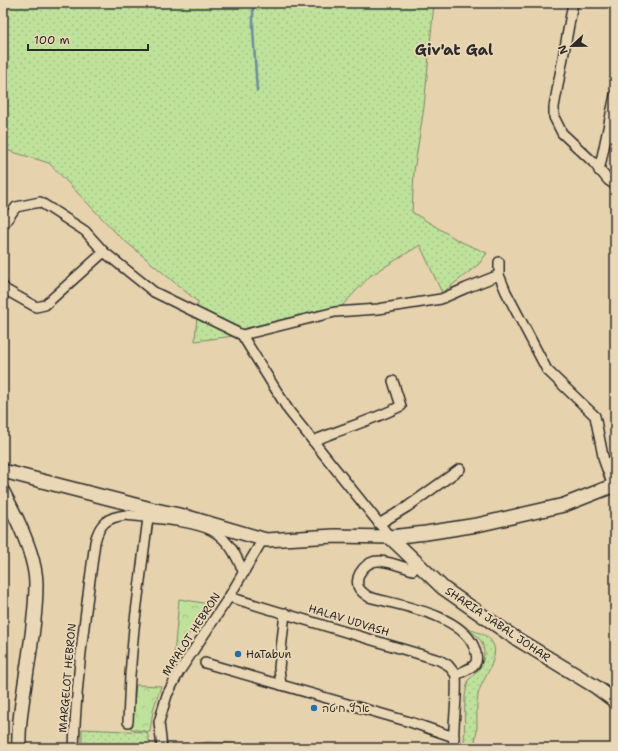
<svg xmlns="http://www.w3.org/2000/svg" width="618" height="751" font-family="'Shantell Sans','Playpen Sans Hebrew',sans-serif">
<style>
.grass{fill:url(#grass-dots);stroke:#758663}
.park{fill:url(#park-crowns);stroke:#758663}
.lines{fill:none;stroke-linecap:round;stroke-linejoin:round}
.stream{stroke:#6a8da3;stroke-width:2.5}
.street-casing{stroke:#2b2b2b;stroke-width:12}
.secondary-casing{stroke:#2b2b2b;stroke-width:16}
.street{stroke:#ead7b5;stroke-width:9}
.secondary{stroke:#ead7b5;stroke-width:13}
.poi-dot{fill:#1f6fb2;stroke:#ead7b5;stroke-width:1.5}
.labels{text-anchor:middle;stroke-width:4;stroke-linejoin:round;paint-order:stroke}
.street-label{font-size:11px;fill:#2b2b2b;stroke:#ead7b5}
.poi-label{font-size:11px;fill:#2b2b2b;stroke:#ead7b5;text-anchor:start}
.district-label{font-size:15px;font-weight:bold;fill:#2b2b2b;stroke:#ead7b5}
</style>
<defs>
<pattern id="grass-dots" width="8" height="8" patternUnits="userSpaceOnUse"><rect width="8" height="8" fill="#bfe29b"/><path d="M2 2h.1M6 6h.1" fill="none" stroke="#a4c286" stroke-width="1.8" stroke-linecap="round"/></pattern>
<pattern id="park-crowns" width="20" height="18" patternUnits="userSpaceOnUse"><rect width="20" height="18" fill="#bfe29b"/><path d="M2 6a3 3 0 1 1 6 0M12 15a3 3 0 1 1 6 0" fill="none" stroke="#a4c286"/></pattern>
</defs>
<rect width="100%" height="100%" fill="#e7d2ae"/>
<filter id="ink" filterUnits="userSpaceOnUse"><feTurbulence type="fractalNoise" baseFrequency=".025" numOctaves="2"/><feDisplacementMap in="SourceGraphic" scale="8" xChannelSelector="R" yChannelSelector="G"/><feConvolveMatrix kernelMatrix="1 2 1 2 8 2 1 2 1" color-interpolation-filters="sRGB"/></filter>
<g filter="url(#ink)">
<!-- grass -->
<g class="grass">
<polygon points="14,3 434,3 424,107 414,171 412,212 459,241 487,253 479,264 442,293 420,245 370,276 342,306 242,335 195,341 198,302 119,236 49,163 3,149 3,9"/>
<path d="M469 629C474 631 481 633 486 636 508 651 481 678 478 695 476 706 477 716 477 726 477 733 475 741 474 748H464L465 696 468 680C480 672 488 658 482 643 480 638 473 633 469 629Z"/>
<polygon points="82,729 147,732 151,748 82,748"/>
</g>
<!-- park -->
<g class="park">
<polygon points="179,599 209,604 174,656"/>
<polygon points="136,685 161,686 153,710 150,732 131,729"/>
<polygon points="207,742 232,743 244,748 181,748"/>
</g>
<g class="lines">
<!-- stream -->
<polyline class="stream" points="253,3 253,29 257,91"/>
<defs>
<g id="street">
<polyline points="573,3 554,107 554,117 562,133 593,162 608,180 615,185"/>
<polyline points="599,171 615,95"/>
<polyline points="3,225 16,207 40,202 85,231 104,252 154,292 242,335 289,411 390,537"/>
<polyline points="499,262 499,275 506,292 547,370 595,416 604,461 613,486"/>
<polyline points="3,286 6,290 36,307 45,305 104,252"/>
<polyline points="242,335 335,312 378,309 441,299 466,288 499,275"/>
<path d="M313 441C342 429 373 420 401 406L393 381"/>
<polyline points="379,524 407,507 460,469"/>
<path d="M413 570C403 567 391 562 380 561 367 560 355 574 358 586 360 592 365 594 369 597 401 606 460 614 474 647 482 667 471 667 456 675 458 700 452 724 454 748"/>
<polyline points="229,597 439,660 448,665 456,675"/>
<polyline points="205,663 410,722 454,737"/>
<polyline points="281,685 279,668 285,613"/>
<polyline points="128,722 130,675 134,628 148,518"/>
<path d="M74 748C76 679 86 610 95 542 99 524 107 517 126 515 149 518 191 520 211 530 217 533 223 538 227 543 235 551 239 563 244 573"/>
<polyline points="162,748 159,722 167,695 179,672 229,597 263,539"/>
</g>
<g id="secondary">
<polyline points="3,471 151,509 184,516 266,540 334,536 390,537 426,533 477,525 564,505 615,485"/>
<path d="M3 492C16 516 36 556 36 584 36 619 29 655 24 690 21 709 18 729 19 748"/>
<polyline points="390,537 443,588 512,636 596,687 615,701"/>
</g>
</defs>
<!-- street casing -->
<use href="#street" class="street-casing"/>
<!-- secondary casing -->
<use href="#secondary" class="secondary-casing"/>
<!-- street -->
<use href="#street" class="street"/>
<!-- secondary -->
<use href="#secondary" class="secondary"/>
</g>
</g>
<!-- markers -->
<g class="poi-dot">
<circle cx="238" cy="654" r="4"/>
<circle cx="314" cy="708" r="4"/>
</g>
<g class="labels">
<!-- street labels -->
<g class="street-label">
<text transform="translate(349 620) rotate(17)" y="4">HALAV UDVASH</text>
<text transform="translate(498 624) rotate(34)" y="4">SHARIA JABAL JOHAR</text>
<text transform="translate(191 634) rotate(-57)" y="4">MA'ALOT HEBRON</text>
<text transform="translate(67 678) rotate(-85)" y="4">MARGELOT HEBRON</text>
</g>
<!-- poi labels -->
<g class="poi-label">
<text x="246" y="658">HaTabun</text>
<text x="322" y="712">ארץ חיטה</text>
</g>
<!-- district labels -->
<g class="district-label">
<text x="454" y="55">Giv'at Gal</text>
</g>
</g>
<!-- margin -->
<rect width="618" height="751" fill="none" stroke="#ead7b5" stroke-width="16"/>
<rect x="8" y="8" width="602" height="735" fill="none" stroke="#2b2b2b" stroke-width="1.5" filter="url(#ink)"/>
<!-- north arrow -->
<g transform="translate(572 46) rotate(248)" stroke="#ead7b5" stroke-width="3" paint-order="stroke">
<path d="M0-3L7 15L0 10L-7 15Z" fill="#2b2b2b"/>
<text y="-6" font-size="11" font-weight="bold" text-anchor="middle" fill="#2b2b2b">N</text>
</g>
<!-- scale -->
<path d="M28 44v6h120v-6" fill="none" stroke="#2b2b2b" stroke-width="2"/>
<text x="34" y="44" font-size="12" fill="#2b2b2b" stroke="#ead7b5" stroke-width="3" paint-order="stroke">100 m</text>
</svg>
